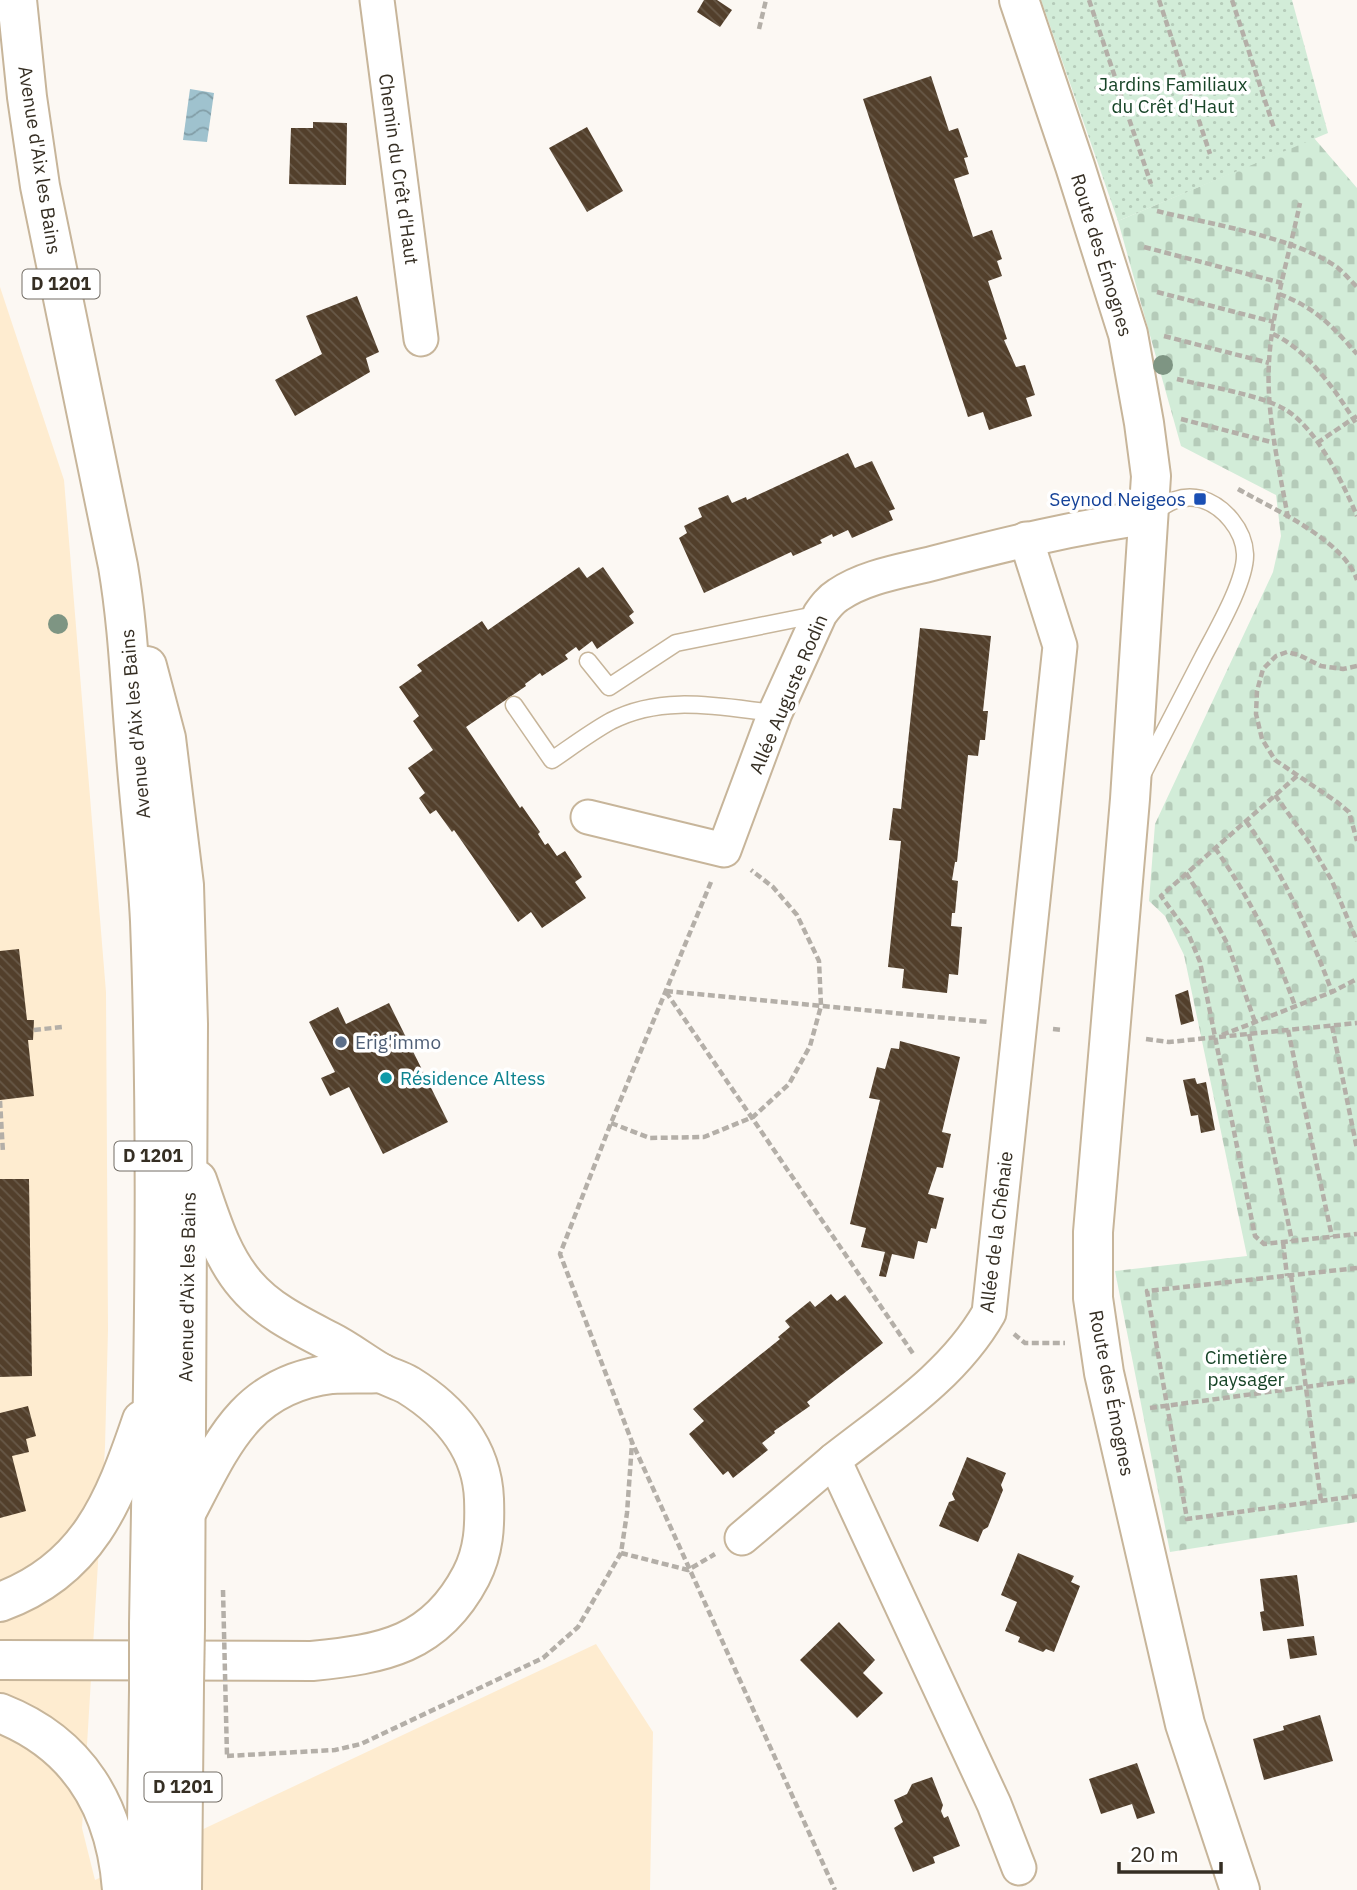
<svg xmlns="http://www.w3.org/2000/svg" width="1357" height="1890" font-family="'IBM Plex Sans',sans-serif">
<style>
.built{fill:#feecd0}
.cemetery{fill:url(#cemetery-stones)}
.garden{fill:url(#garden-dots)}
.water{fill:url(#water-waves)}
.building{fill:url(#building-back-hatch)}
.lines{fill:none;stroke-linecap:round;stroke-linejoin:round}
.service-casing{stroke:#c7b59a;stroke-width:19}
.minor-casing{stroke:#c7b59a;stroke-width:37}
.tertiary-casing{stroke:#c7b59a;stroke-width:42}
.primary-casing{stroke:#c7b59a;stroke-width:42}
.path{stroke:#b4afa8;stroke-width:4.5;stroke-dasharray:7 3.5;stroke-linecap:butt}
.service{stroke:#fff;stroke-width:16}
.minor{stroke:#fff;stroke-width:33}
.tertiary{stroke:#fff;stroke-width:38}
.primary{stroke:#fff;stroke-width:38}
.primary-bridge-casing{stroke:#c7b59a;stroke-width:42;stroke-linecap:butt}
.path-bridge{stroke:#b4afa8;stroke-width:4.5;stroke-dasharray:7 3.5;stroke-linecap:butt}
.primary-bridge{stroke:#fff;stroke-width:38}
.tree{fill:#7e9583}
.transit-dot{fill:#1a4fb4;stroke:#fff;stroke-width:2.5}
.service-dot{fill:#5c6f8a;stroke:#fff;stroke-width:2.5}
.culture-dot{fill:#0f9aa8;stroke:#fff;stroke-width:2.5}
.labels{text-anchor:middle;stroke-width:7;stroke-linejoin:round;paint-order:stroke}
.shield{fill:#fff;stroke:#726d65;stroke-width:2}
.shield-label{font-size:18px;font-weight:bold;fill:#352e23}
.park-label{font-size:19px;fill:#174427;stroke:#fff}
.street-label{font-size:19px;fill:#352e23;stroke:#fff}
.transit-label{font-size:19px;fill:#164399;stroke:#fff;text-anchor:end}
.service-label{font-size:19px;fill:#4e5e75;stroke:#fff;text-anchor:start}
.culture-label{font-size:19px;fill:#0d838f;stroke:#fff;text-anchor:start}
</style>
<defs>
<pattern id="cemetery-stones" width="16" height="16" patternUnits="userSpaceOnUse" patternTransform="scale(1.75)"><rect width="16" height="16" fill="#d2ecd8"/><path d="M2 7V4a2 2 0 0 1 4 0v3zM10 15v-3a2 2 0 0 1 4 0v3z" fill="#b5cbb9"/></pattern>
<pattern id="garden-dots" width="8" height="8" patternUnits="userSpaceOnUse" patternTransform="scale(1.75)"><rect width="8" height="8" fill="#d2ecd8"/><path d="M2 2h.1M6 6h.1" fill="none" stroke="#b5cbb9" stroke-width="1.8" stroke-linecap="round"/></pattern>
<pattern id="water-waves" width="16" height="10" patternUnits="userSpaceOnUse" patternTransform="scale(1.75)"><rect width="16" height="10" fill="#9fc2ce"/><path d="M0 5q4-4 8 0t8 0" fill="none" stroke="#829ea7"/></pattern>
<pattern id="building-back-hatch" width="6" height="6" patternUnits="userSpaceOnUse" patternTransform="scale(1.75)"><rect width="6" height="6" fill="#523f2b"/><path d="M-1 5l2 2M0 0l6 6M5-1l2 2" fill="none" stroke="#685948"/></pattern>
</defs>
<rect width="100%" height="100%" fill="#fcf8f3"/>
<!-- built -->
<polygon class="built" points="0,287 64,480 106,992 108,1330 105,1447 82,1828 95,1880 596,1644 653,1732 650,1890 0,1890"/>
<!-- cemetery -->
<polygon class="cemetery" points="1314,138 1357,188 1357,1522 1170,1552 1115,1271 1247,1256 1184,955 1165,916 1149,901 1155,824 1273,572 1281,536 1276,495 1181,446 1118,221"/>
<!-- garden -->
<polygon class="garden" points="1041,0 1292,0 1328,133 1118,221"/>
<!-- water -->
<polygon class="water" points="190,89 214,93 207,142 183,140"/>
<!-- building -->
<g class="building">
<polygon points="704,0 717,0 732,10 720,27 697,12"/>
<polygon points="931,76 949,131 958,128 968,157 964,158 969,174 954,179 973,237 992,230 1002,259 997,261 1002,276 988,281 1007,339 1004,340 1016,367 1025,365 1035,395 1026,398 1032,416 989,430 983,412 968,417 863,99"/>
<polygon points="313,122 347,123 346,185 289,184 291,128 313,128"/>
<polygon points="587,127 623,191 587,212 549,148"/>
<polygon points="357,296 379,352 366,358 370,372 295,416 275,380 322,354 306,316"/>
<polygon points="848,453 855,468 872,461 895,509 889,511 893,520 852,538 848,530 833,537 832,534 820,540 822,543 793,556 791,552 704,593 679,538 687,533 684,526 702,517 698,508 728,495 732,503 746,497 747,500"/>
<polygon points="579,567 587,578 603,567 634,612 629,616 634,623 597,649 592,641 579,651 576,647 565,655 568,659 542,676 540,673 525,684 526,686 466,727 520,808 522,806 540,832 538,834 545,845 548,843 557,856 565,851 582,877 575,882 586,898 542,928 531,912 518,922 454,830 452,832 436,810 430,814 419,798 425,793 408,768 433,750 413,721 419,716 399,687 422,671 417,665 482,621 488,630"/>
<polygon points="920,628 991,636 983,711 988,711 985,740 980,740 978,756 968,755 957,862 955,862 952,880 958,881 955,913 952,913 951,926 962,927 958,975 949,974 947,993 902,988 904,969 888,967 901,841 889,840 893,808 901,809"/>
<polygon points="19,949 27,1020 34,1020 33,1040 28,1040 34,1096 0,1100 0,951"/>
<polygon points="1188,990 1194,1021 1181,1025 1175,995"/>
<polygon points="389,1003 448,1122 383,1154 349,1087 330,1096 321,1078 335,1072 309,1022 338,1007 346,1024"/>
<polygon points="900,1041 960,1057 942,1132 951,1134 943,1168 937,1167 928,1194 944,1198 936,1229 931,1228 927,1243 918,1241 914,1259 892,1254 886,1277 879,1276 885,1252 861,1247 866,1228 850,1224 880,1100 869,1098 877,1067 885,1069 891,1048 899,1049"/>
<polygon points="1195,1078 1197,1084 1206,1082 1215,1130 1201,1133 1198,1115 1191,1116 1183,1080"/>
<polygon points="0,1179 29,1179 32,1376 0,1377"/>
<polygon points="831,1294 837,1301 845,1295 883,1343 807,1402 810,1406 774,1431 775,1433 762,1443 768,1450 733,1478 728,1471 723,1475 689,1434 704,1421 693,1409 780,1339 778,1337 790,1327 785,1321 810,1301 815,1307"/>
<polygon points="28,1406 36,1436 26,1439 29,1452 12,1456 26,1511 0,1518 0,1413"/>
<polygon points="967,1457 1006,1473 1001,1485 1003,1490 988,1527 983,1530 978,1542 939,1526 949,1502 955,1500 952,1494"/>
<polygon points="1018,1553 1074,1576 1071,1582 1080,1586 1054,1652 1046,1649 1043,1652 1018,1642 1020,1637 1005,1631 1017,1602 1001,1595"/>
<polygon points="1297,1575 1304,1626 1263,1631 1260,1612 1264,1611 1260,1579"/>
<polygon points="839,1622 875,1660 863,1673 883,1693 857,1718 800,1660"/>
<polygon points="1314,1636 1317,1655 1290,1659 1287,1639"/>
<polygon points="1320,1715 1333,1761 1264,1780 1253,1739 1284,1730 1283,1726"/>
<polygon points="1137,1763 1155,1813 1137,1819 1132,1804 1101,1814 1089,1779"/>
<polygon points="932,1777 943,1805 941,1811 944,1818 948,1816 960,1846 933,1857 935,1863 913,1872 894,1828 903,1822 894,1800 907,1794 912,1784"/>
</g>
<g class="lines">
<defs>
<g id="service">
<polyline points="588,661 609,687 676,643 820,614"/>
<path d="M514 705 552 760C571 747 591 732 611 721 663 694 720 707 775 713"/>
<path d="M1142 775C1162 736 1183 696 1203 657 1216 632 1246 581 1245 554 1244 530 1224 506 1201 499 1182 494 1167 502 1153 514"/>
</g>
<g id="minor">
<polyline points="377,0 421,339"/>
<path d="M588 817 724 850 775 713 820 614C825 607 830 600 838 595 866 576 903 571 934 563 1006 544 1076 527 1150 517"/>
<polyline points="742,1538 834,1460"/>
<path d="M1019 1868 994 1804 834 1460C890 1416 953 1376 989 1313L1060 646 1026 539"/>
</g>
<polyline id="tertiary" points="1019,0 1075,166 1128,334 1144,423 1151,476 1130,799 1093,1232 1093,1298 1104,1373 1185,1724 1240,1890"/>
<g id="primary">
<path d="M17 0 27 97 40 186 118 566C128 625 130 682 135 741 139 801 147 861 150 921 159 1155 153 1390 149 1624"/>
<polyline points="147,666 166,738 184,885 188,1024 185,1627"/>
<path d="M188 1509C223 1442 247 1384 332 1374 348 1373 365 1374 381 1373"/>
<path d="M0 1602C88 1570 114 1502 142 1420"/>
<path d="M0 1660 312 1661C383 1654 435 1645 471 1576 484 1551 485 1526 484 1499 482 1448 450 1411 408 1385 399 1380 388 1377 379 1372 362 1362 347 1350 329 1341 300 1326 268 1311 246 1285 220 1255 210 1216 197 1180"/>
<path d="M0 1713C79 1744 116 1807 122 1890"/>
<polyline points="146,1890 149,1690"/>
<polyline points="182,1890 184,1685"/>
</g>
</defs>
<!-- service casing -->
<use href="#service" class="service-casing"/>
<!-- minor casing -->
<use href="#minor" class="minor-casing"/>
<!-- tertiary casing -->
<use href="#tertiary" class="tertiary-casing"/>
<!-- primary casing -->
<use href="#primary" class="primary-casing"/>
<!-- path -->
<g class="path">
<polyline points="1089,0 1151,184"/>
<polyline points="1159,0 1210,154"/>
<polyline points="1232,0 1274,128"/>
<polyline points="759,29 766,0"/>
<path d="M1157 211C1209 224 1296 237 1338 268 1345 274 1351 281 1357 287"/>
<polyline points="1144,247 1282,283"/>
<polyline points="1157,292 1274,322"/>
<path d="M1279 294C1316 308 1331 325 1357 354"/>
<path d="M1273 334C1308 350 1337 392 1357 425"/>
<polyline points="1164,336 1269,363"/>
<path d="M1177 379C1205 386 1262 395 1286 410 1317 429 1343 483 1357 516"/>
<polyline points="1181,419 1275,443"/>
<polyline points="1317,443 1357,416"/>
<path d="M1238 489C1273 509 1344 540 1357 580"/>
<path d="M1288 518C1279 467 1266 414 1269 362 1272 309 1289 256 1300 203"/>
<polyline points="1357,666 1343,669 1321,666 1299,655 1287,652 1276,656 1263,669 1257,691 1256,714 1262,739 1275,760 1337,802 1349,812 1357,841"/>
<polyline points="1297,776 1161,896 1188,933 1200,962 1255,1236 1264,1244 1357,1234"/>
<polyline points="1275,795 1311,845 1332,881 1357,941"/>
<path d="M1246 821C1285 877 1308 928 1332 992"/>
<path d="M1215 848C1250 898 1275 949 1295 1006"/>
<polyline points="1186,873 1209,909 1228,945 1255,1022"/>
<polyline points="711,882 611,1123 560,1254 632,1442 835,1890"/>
<polyline points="666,991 988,1022"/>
<polyline points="666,992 914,1355"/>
<polyline points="1332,1026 1357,1149"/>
<polyline points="1053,1029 1063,1030"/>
<polyline points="34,1030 62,1027"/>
<polyline points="1288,1030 1332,1237"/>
<polyline points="1249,1034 1292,1241"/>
<polyline points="1222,1035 1332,992 1357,979"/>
<polyline points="1146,1039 1169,1042 1357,1023"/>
<polyline points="0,1101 3,1153"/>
<polyline points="611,1123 650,1138 704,1137 753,1117 789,1084 810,1046 821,1006 819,961 797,915 773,887 751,870"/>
<polyline points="1283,1242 1287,1276"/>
<polyline points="1357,1268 1147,1291 1187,1519 1357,1496"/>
<polyline points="1291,1275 1321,1501"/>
<polyline points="1014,1334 1025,1343 1065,1343"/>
<polyline points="1150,1408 1357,1380"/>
<polyline points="621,1553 688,1570 715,1554"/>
<polyline points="227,1756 335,1750 361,1744 543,1658 578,1627 621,1553 627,1513 632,1443"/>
</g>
<!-- service -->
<use href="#service" class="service"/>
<!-- minor -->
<use href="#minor" class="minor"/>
<!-- tertiary -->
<use href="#tertiary" class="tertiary"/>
<!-- primary -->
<use href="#primary" class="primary"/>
<defs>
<g id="primary-bridge">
<polyline points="184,1685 185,1627"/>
<polyline points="149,1690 149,1624"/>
</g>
</defs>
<!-- primary-bridge casing -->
<use href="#primary-bridge" class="primary-bridge-casing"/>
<!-- path-bridge -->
<polyline class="path-bridge" points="223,1590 227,1756"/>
<!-- primary-bridge -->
<use href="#primary-bridge" class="primary-bridge"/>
</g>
<!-- trees -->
<g class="tree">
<circle cx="1163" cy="365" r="10"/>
<circle cx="58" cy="624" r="10"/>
</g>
<!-- markers -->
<rect class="transit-dot" x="1193" y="492" width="14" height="14" rx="3.5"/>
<circle class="service-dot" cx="341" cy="1042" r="7"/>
<circle class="culture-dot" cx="386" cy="1078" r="7"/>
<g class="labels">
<!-- shield labels -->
<g class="shield">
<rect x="22.5" y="269.5" width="77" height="29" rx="5"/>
<rect x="114.5" y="1141.5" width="77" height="29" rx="5"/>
<rect x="144.5" y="1772.5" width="77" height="29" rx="5"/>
</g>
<g class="shield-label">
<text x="61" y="290">D 1201</text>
<text x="153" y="1162">D 1201</text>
<text x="183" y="1793">D 1201</text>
</g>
<!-- park labels -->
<g class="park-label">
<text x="1173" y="91">Jardins Familiaux<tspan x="1173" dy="22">du Crêt d'Haut</tspan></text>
<text x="1246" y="1364">Cimetière<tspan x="1246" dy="22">paysager</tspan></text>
</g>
<!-- street labels -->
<g class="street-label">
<text transform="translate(40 160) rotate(81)" y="7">Avenue d'Aix les Bains</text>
<text transform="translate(399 169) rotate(82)" y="7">Chemin du Crêt d'Haut</text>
<text transform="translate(1102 255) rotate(73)" y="7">Route des Émognes</text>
<text transform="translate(788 694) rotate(-67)" y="7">Allée Auguste Rodin</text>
<text transform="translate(135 724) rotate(-95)" y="7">Avenue d'Aix les Bains</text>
<text transform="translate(996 1232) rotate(-83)" y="7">Allée de la Chênaie</text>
<text transform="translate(187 1287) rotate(-89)" y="7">Avenue d'Aix les Bains</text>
<text transform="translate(1112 1393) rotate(79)" y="7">Route des Émognes</text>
</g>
<!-- transit labels -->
<g class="transit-label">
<text x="1186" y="506">Seynod Neigeos</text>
</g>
<!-- service labels -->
<g class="service-label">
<text x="355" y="1049">Erig'immo</text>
</g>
<!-- culture labels -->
<g class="culture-label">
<text x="400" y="1085">Résidence Altess</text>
</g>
</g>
<!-- scale -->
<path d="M1119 1862v10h102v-10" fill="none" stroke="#352e23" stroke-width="3.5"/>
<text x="1130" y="1862" font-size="21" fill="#352e23" stroke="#ffffff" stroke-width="5" paint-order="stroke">20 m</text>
</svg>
